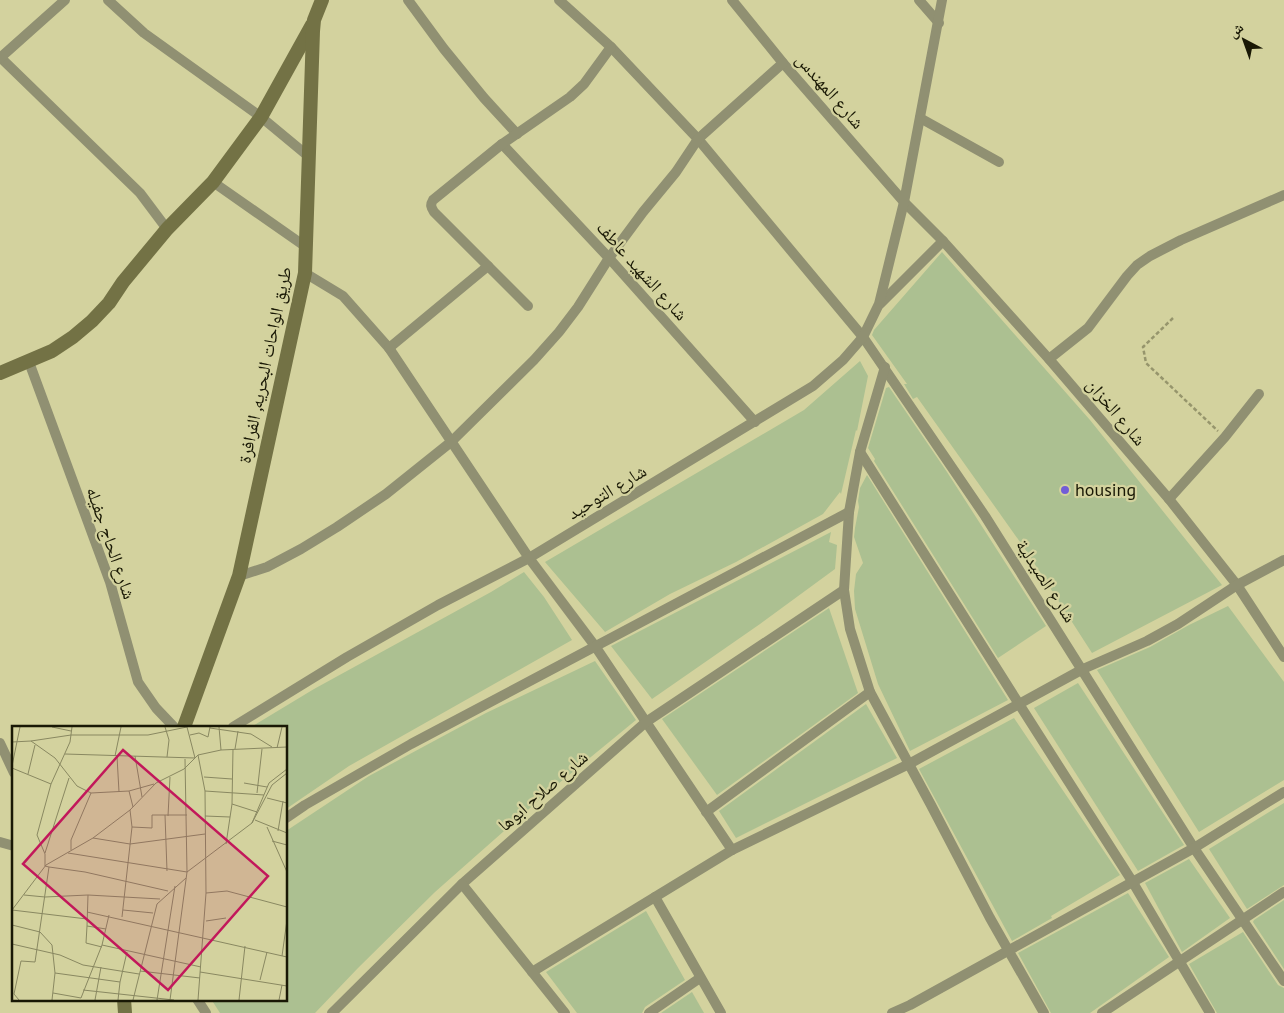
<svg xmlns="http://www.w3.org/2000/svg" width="1284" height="1013" font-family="'PT Sans','Noto Naskh Arabic',sans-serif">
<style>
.building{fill:#acc091}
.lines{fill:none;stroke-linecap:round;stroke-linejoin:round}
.path{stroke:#96956c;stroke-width:2.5;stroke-dasharray:4 2.5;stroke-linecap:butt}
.minor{stroke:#909072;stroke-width:10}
.secondary{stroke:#737245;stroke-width:14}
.poi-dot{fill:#725dd7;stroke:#d3d29e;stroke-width:2}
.labels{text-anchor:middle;stroke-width:4.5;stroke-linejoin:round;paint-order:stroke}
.street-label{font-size:18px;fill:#191805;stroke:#d3d29e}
.poi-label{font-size:18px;fill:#191805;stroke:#d3d29e;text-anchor:start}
.inset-road{fill:none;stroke:#898861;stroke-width:1}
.view{fill:#c2185b;fill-opacity:0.15;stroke:#c2185b;stroke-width:2.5}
.inset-edge{fill:none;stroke:#191805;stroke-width:2.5}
</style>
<rect width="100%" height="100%" fill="#d3d29e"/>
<!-- building -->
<g class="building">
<polygon points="942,252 1090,420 1222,585 1092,653 1025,549 917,397 913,399 904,384 907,384 872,335 874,330"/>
<polygon points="860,361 868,376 857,431 856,430 841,494 840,492 823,514 736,562 670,594 605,632 545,562 804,410"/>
<polygon points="889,387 947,472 1046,626 998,658 874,461 875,459 868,448 886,388"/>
<polygon points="867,475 1008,700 910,751 878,684 855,609 854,591 856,574 863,563 854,537 855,528 859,507 858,501 860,488"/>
<polygon points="831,532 829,542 837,545 835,569 760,624 652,699 611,646"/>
<polygon points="524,572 544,597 572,640 349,766 286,809 286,727 251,727 314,689 491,592"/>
<polygon points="1228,606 1284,682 1284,780 1199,832 1097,670 1150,647 1189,625"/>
<polygon points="829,608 858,693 717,795 662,719"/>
<polygon points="595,661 636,720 547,793 435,892 358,968 315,1013 220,1013 211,999 286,999 286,831 369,776 486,713"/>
<polygon points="1078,683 1184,845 1138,871 1034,708"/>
<polygon points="866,704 897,758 736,838 719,811"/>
<polygon points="1014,718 1120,875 1051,916 1052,918 1012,941 919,769"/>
<polygon points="1284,803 1284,885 1247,909 1209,849"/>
<polygon points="1189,859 1230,918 1182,952 1145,883"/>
<polygon points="1128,893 1169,957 1090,1013 1051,1013 1018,953"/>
<polygon points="1284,900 1284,969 1253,922 1254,920"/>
<polygon points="646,911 685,980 645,1007 642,1013 577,1013 546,972"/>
<polygon points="1243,932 1278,985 1284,988 1284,1013 1217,1013 1189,964"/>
<polygon points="692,992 704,1013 661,1013"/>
</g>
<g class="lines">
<!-- path -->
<polyline class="path" points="1173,318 1143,347 1146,363 1218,431"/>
<!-- minor -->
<g class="minor">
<polyline points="108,0 144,33 261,117 308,156"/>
<polyline points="408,0 444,49 484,98 517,134"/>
<polyline points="559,0 611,47 698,139 863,337 985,516 1194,848 1284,981"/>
<polyline points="732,0 783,63 904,202 943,241 1049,359 1169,499 1237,585 1284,657"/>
<polyline points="919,0 939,23"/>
<polyline points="0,57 140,193 167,229"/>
<polyline points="0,58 65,0"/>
<polyline points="920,118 999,162"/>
<polyline points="502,144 609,258 755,422"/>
<polyline points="213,182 306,247"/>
<polyline points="488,266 528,306"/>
<polyline points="305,273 343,296 389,348 529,558 595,646 732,850"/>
<polyline points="880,304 943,241"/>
<path d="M389 348 488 266 434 212C431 207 430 205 433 200L502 144 570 97 584 84 611 47"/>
<polyline points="1049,359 1088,328 1127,276 1137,265 1150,256 1181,240 1284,195"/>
<polyline points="29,362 110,582 138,682 156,708 174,727"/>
<polyline points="885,367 860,452 849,512 844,590 850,629 870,692 931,805 990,918 1044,1013"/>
<polyline points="860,452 1019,704 1132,881 1210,1013"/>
<polyline points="1169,499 1225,437 1259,394"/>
<polyline points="239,576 267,567 301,549 337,527 386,494 451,442 534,360 559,332 578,307 609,258 643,212 676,172 698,139 783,63"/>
<polyline points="233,727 347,657 438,605 529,558 813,386 843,360 863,337 879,304 904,202 942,0"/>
<polyline points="0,743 14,773"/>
<polyline points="706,812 870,692"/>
<polyline points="286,818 305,805 411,744 849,512"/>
<polyline points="0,842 14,846"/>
<polyline points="462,884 646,722 844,590"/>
<polyline points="655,897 721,1013"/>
<polyline points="532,972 732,850 909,764 1083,669 1147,641 1178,624 1237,585 1284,560"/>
<polyline points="197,999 206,1013"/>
<polyline points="332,1013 462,884 565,1013"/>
<polyline points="649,1013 700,978"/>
<polyline points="892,1013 910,1005 1194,848 1284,792"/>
<polyline points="1102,1013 1284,892"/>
</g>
<!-- secondary -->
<g class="secondary">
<polyline points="0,373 52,351 73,337 92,321 109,303 123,282 167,229 213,182 261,117 312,25"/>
<polyline points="184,727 239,576 305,273 313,31 314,20 322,0"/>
<polyline points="124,999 125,1013"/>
</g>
</g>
<!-- markers -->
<circle class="poi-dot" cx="1065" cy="490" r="5"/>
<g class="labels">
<!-- street labels -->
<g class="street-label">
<text transform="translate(830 91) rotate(49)" y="6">شارع المهندس</text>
<text transform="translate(642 271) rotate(48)" y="6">شارع الشهيد عاطف</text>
<text transform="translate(265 365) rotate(-78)" y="6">طريق الواحات البحريه, الفرافرة</text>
<text transform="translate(1116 412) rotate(50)" y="6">شارع الخزان</text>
<text transform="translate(607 492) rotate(-31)" y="6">شارع التوحيد</text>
<text transform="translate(111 543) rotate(71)" y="6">شارع الحاج جفيله</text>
<text transform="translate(1046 581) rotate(57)" y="6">شارع الصيدلية</text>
<text transform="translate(543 791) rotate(-41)" y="6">شارع صلاح ابوها</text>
</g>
<!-- poi labels -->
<g class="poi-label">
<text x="1075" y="496">housing</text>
</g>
</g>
<!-- overview -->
<g transform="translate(12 726)">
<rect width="275" height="275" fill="#d3d29e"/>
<path class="inset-road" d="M40 1 59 5M153 1 157 14 155 31M207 1 209 24M198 2 239 8 260 21M178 9 187 7 196 11 198 1M19 15 59 9H136L175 1M0 16 19 15 43 32 65 60 79 67 117 65 142 58M265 22 270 1M223 23 226 5M53 28 183 32 175 1M103 30 109 1M105 30 107 66M123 30 130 71M0 40 8 1M0 42 39 58M16 48 23 19M192 51 220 53M232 57 255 61M117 65 121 81M193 65 252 69M245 67 250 23M255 72 275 77M220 78 245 86M153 89 155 145M156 90 158 51M193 90 218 91M243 94 275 107M240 97 257 57 275 43M120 101 140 102V89H175M255 101 275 146M266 105 271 75M81 112 118 118 193 108M260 115 275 119M214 118 220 78 221 23M59 124V114L79 67M33 127 57 52M56 127 175 146 240 97 260 59 275 47M37 141 73 146 156 165M194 167 215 165 275 181M12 169 33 171 76 169 75 200 94 203M76 169 148 173M0 184 75 193M0 184 34 139 81 112 118 84 144 57 172 43 186 29 209 24 275 21M111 184 141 187M75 186 275 231M110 191 120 101 118 84M194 195 214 192M0 199 28 206 40 219 43 247 40 274M75 200 74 217 90 221M0 218 48 229 71 239 127 248M90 219 189 241M270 230 275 194M128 245 188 252M188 246 275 260M43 247 108 256 106 274M248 254 255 226M108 256 115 226M71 264 162 274M41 267 69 272 90 219 97 189M7 274 2 268 9 235 23 236 37 141 33 140V128L25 109 39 58 58 16 60 1M83 274 89 241M121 274 145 178 174 152M145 274 163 160M158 274 175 146 173 33M186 274 194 167 193 65 186 29M227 274 233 220M267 274 270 259"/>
<path class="view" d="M111 24 256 150 156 264 11 138Z"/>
<rect width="275" height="275" class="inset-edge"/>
</g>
<!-- north arrow -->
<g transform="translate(1244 40) rotate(319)" stroke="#d3d29e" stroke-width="4" paint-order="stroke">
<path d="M0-4L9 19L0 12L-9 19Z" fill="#191805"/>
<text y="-8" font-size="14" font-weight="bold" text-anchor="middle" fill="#191805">ش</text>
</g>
</svg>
